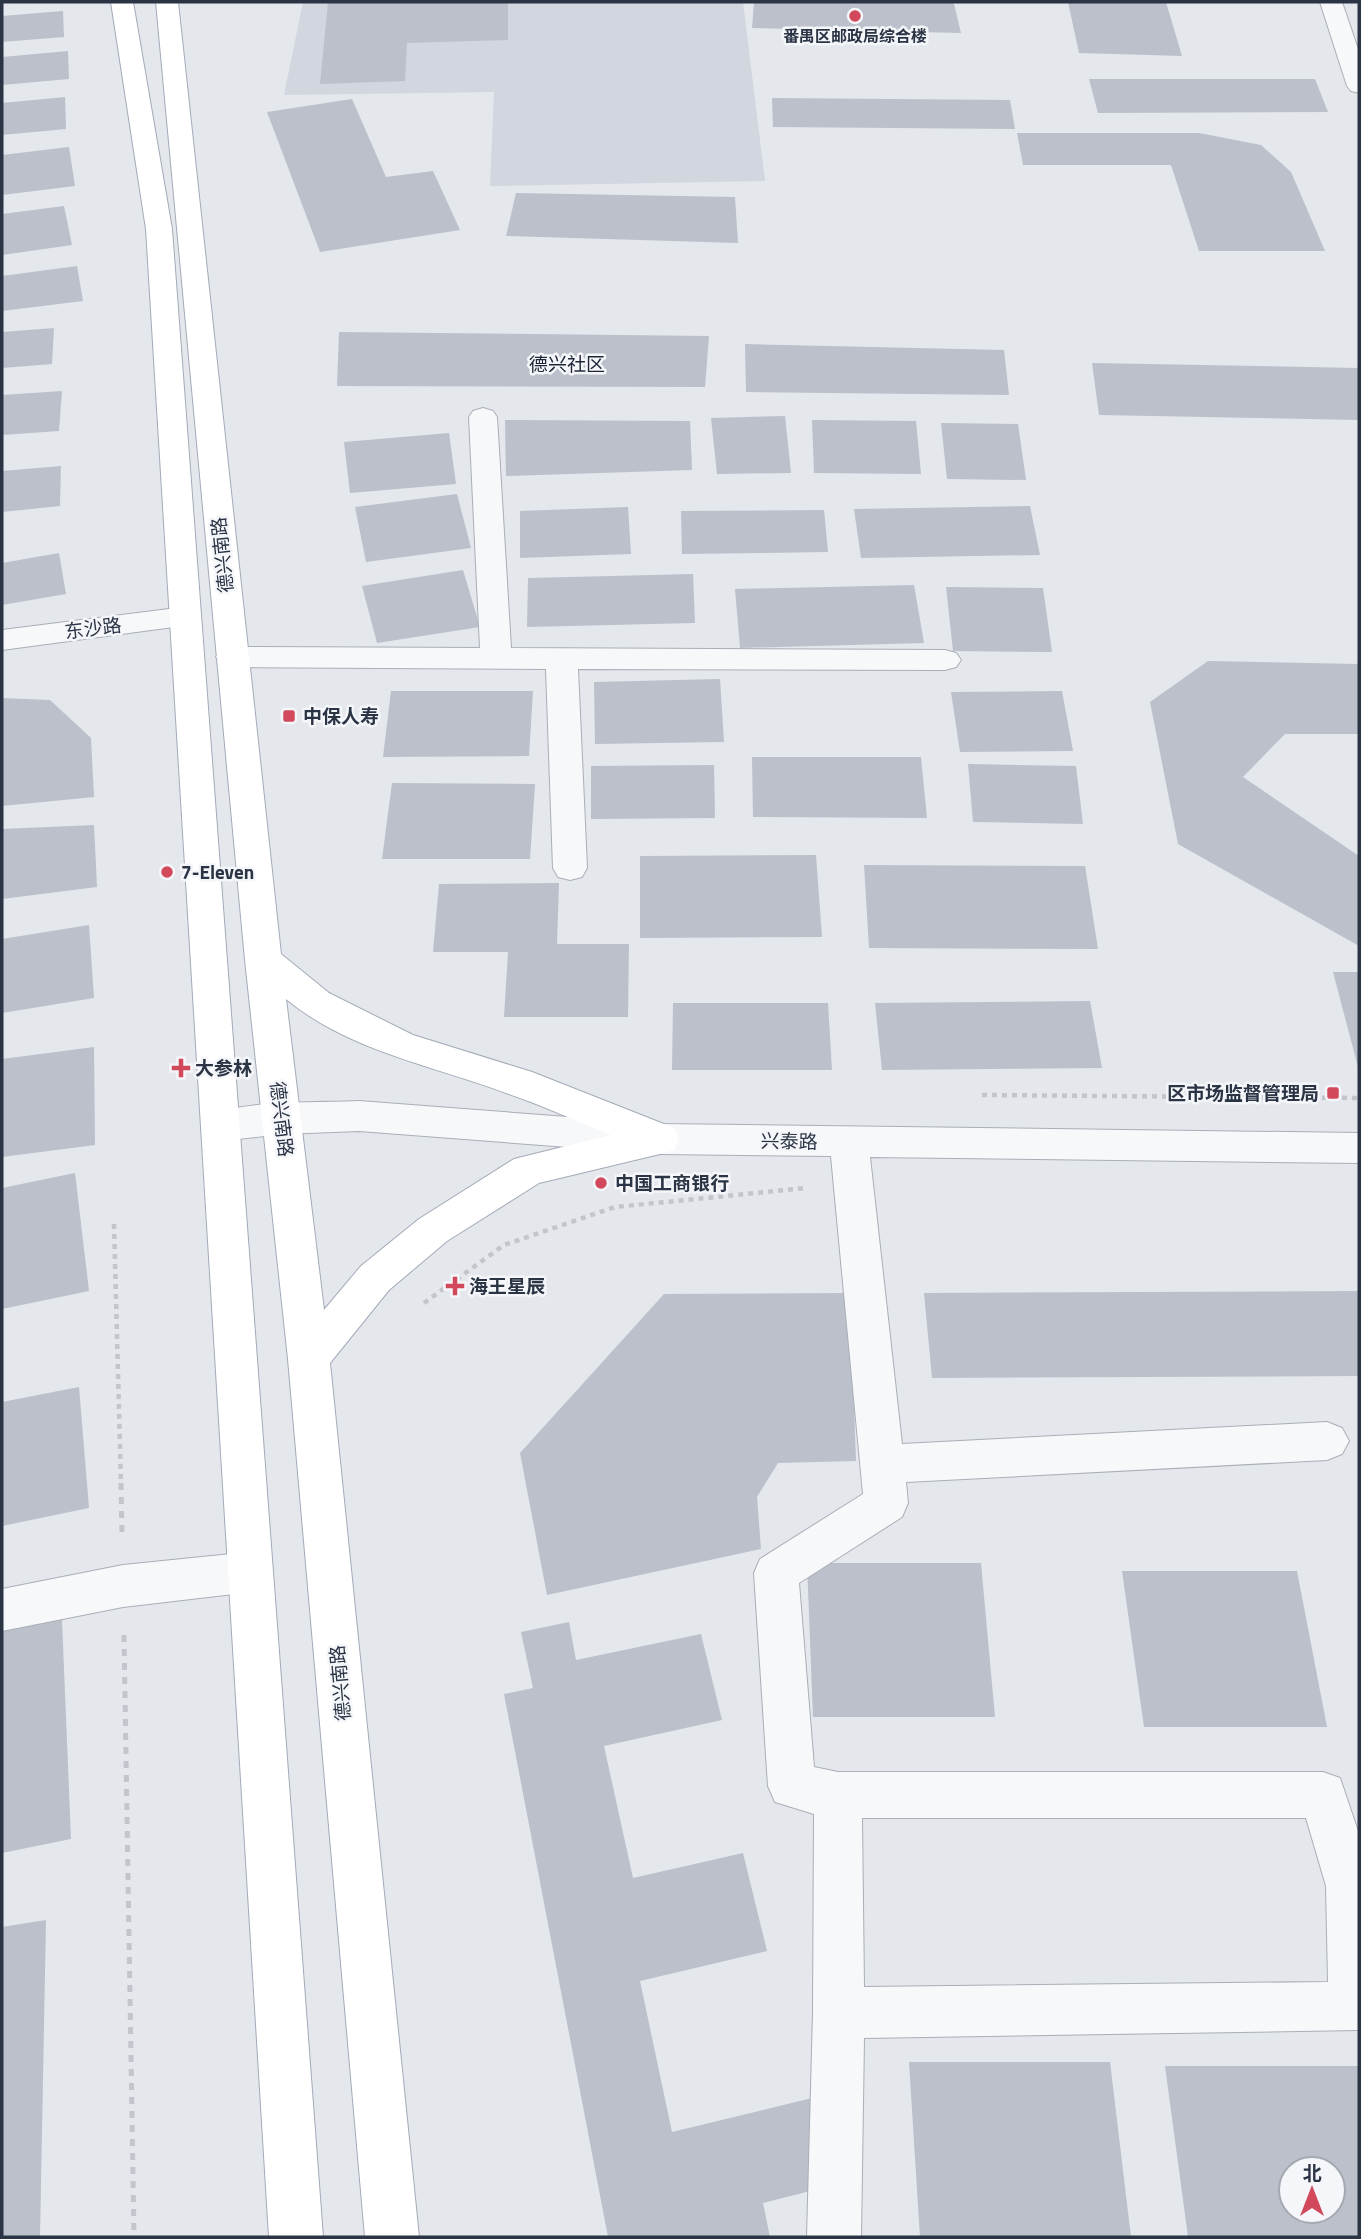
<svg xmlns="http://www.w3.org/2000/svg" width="1361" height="2239" font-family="'Titillium Web','Noto Sans SC',sans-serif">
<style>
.built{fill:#d2d6de}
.building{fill:#bbc0ca;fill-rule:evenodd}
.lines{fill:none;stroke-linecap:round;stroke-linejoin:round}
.minor-casing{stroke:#a9aeb7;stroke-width:2}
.major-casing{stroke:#a3abb8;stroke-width:2}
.path-far1{stroke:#c2c5cb;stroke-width:4.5;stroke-dasharray:5 5;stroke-linecap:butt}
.path{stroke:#c2c5cb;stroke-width:5;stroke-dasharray:7 7;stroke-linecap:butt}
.minor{fill:#f7f8fa;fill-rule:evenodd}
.major{fill:#fff;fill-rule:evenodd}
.poi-dot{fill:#d1495b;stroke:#f4f6f9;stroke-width:2.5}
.labels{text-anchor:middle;stroke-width:5;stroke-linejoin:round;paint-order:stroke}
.far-poi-label{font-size:16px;font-weight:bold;fill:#2b3445;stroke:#f4f6f9}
.far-quarter-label{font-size:19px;fill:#1d2536;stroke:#f4f6f9}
.street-label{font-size:19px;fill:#2b3445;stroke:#f4f6f9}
.poi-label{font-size:19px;font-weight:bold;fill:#2b3445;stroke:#f4f6f9;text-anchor:start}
</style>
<rect width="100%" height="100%" fill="#e4e7ec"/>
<!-- built -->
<polygon class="built" points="303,2 743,2 765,181 490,186 494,92 284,95"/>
<!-- building -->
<g class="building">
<polygon points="328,2 508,2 508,40 407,43 405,81 320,84"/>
<polygon points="754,2 950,2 954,4 961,33 752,28"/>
<polygon points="1068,2 1166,2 1182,56 1079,53"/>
<polygon points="63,11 64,37 2,42 2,16"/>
<polygon points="68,51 69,79 2,85 2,57"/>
<polygon points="1089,79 1315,79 1328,112 1098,113"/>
<polygon points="65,97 66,129 2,135 2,103"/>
<polygon points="772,98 1010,100 1015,129 773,127"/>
<polygon points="352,99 386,177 433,171 460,230 320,252 267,112"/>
<polygon points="1017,133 1199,133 1261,145 1291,172 1325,251 1199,251 1171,165 1023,165"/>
<polygon points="69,147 75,186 2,195 2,155"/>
<polygon points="516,193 735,197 738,243 506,236"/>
<polygon points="64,206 72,245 2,255 2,214"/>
<polygon points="77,266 83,301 2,311 2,276"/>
<polygon points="54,328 52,364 2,368 2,332"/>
<polygon points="339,332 709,336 705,387 337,386"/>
<polygon points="745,344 1004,350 1009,395 746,392"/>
<polygon points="1092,363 1359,368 1359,420 1099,415"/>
<polygon points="62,391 59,431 2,435 2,395"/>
<polygon points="785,416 791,473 717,474 711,418"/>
<polygon points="505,420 690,421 692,470 506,476"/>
<polygon points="812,420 916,421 921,474 814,473"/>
<polygon points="941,423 1018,424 1026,480 947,479"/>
<polygon points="449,433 456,484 350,493 344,442"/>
<polygon points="61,466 60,506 2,512 2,471"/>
<polygon points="457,494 471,548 366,562 355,507"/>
<polygon points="1030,506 1040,555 861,558 854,509"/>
<polygon points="628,507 631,554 520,558 520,511"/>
<polygon points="824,510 828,552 682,554 681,511"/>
<polygon points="59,553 66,594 2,605 2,563"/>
<polygon points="463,570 480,627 377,643 362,586"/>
<polygon points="693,574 695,623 527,627 528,578"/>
<polygon points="914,585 924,643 740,648 735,589"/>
<polygon points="946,587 1043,588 1052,652 953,651"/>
<polygon points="1208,661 1359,664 1359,734 1285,734 1243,777 1359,856 1359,946 1178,844 1150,702"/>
<polygon points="720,679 724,742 595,744 594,682"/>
<polygon points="391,691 533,691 529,756 383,757"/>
<polygon points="1062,691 1073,751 960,752 951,692"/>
<polygon points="2,698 50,700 91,738 94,797 2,806"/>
<polygon points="752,757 921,757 927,818 753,817"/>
<polygon points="968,764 1076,766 1083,824 973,822"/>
<polygon points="714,765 715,818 591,819 591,766"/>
<polygon points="392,783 535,784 530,859 382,859"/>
<polygon points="94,825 97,887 2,899 2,829"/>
<polygon points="816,855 822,937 640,938 640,856"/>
<polygon points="864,865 1085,866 1098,949 869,948"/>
<polygon points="559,883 557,944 629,944 628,1017 504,1017 508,952 433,952 439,884"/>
<polygon points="89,925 94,998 2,1013 2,939"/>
<polygon points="1333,972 1359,972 1359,1067 1358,1067"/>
<polygon points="1090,1001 1102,1068 882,1070 875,1003"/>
<polygon points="673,1003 828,1003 832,1070 672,1070"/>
<polygon points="94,1047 95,1145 2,1157 2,1059"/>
<polygon points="75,1173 89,1291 2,1309 2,1188"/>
<polygon points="1359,1291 1359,1376 932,1378 924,1293"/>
<polygon points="850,1293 856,1461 778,1463 757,1497 761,1549 547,1595 520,1453 664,1294"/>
<polygon points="79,1387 89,1508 2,1526 2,1402"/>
<polygon points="807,1563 981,1563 995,1717 813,1717"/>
<polygon points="1122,1571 1297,1571 1327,1727 1144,1727"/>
<polygon points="61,1596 71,1839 2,1853 2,1607"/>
<polygon points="569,1622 576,1660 701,1634 722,1720 604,1746 633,1878 743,1853 767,1951 640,1981 672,2132 812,2098 834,2185 763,2203 770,2237 608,2237 504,1694 533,1688 521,1632"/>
<polygon points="46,1920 40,2237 2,2237 2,1927"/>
<polygon points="909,2062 1110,2062 1131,2237 920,2237"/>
<path d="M1165 2066H1359V2237H1188ZM1291 2169H1333V2211H1291Z"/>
</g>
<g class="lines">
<defs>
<g id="minor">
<polygon points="1320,2 1342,2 1359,52 1359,93 1351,91 1347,86"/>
<polygon points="483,408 493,411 497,417 511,648 945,650 956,653 961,660 956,667 945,670 578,669 587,868 582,877 570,880 558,877 553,868 546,669 232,667 221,664 216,657 221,650 232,647 480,648 469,417 473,411"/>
<polygon points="185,607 196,610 201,617 196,624 2,650 2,630"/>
<path d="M359 1101 660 1124 1359 1133V1163L870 1157 902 1444 1327 1422 1342 1428 1349 1441 1342 1454 1327 1460 906 1482 908 1503 902 1517 799 1583 814 1767 838 1772H1323L1340 1778 1359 1834V2030L864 2038 861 2237H807L813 2013 814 1814 775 1802 768 1786 754 1573 760 1559 863 1494 831 1156 660 1154 359 1131 282 1134 220 1141 206 1137 201 1126 206 1115C254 1100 309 1103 359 1101ZM862 1818H1306L1326 1886 1328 1982 864 1987Z"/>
<polygon points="251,1552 267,1558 273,1572 267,1586 251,1592 123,1607 2,1631 2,1589 123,1565"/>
</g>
<g id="major">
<polygon points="111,2 133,2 172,229 323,2237 269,2237 146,229"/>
<path d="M156 2H178L281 954 329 993 413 1035 532 1072 674 1128 679 1139 674 1150 660 1154 539 1183 447 1241 389 1290 330 1363 419 2237H365L288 1359 245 960ZM286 999C349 1051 431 1065 506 1093 542 1105 576 1121 611 1135L514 1159 419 1219 361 1266 324 1310Z"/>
</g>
</defs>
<!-- minor casing -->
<use href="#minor" class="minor-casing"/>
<!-- major casing -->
<use href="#major" class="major-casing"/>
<!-- path-far1 -->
<g class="path-far1">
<polyline points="982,1095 1359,1098"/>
<polyline points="114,1224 121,1484"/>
<polyline points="424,1303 504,1245 615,1207 805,1188"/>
</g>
<!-- path -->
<g class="path">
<polyline points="121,1483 122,1535"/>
<polyline points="124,1635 134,2237"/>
</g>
<!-- minor -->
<use href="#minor" class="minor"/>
<!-- major -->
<use href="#major" class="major"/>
</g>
<!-- markers -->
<g class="poi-dot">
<circle cx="855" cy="16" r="7"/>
<rect x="282" y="709" width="14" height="14" rx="3.5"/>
<circle cx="167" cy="872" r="7"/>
<path d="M177.5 1057.5h7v7h7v7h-7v7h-7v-7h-7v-7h7z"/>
<rect x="1326" y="1086" width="14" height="14" rx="3.5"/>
<circle cx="601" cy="1183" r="7"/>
<path d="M451.5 1275.5h7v7h7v7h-7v7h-7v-7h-7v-7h7z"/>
</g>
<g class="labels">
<!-- far-poi labels -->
<g class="far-poi-label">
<text x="855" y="42">番禺区邮政局综合楼</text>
</g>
<!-- far-quarter labels -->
<g class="far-quarter-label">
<text x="567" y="371">德兴社区</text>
</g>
<!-- street labels -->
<g class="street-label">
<text transform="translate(222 555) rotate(-96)" y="7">德兴南路</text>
<text transform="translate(93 628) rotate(-7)" y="7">东沙路</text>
<text transform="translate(282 1119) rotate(83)" y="7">德兴南路</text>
<text transform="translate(789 1141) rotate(1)" y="7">兴泰路</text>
<text transform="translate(340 1683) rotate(-95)" y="7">德兴南路</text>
</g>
<!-- poi labels -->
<g class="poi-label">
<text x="303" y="723">中保人寿</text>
<text x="181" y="879">7-Eleven</text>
<text x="195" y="1075">大参林</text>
<text x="1319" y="1100" text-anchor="end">区市场监督管理局</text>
<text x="615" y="1190">中国工商银行</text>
<text x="469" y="1293">海王星辰</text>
</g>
</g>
<!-- border -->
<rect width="1361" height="2239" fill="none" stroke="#2b3445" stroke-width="7"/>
<!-- north arrow -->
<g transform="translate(1312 2190)"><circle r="33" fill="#f4f6f9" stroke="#a4a8b1" stroke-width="2"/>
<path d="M0-5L12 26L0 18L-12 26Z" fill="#d1495b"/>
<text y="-10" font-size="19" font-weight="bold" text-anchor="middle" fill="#2b3445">北</text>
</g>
</svg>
